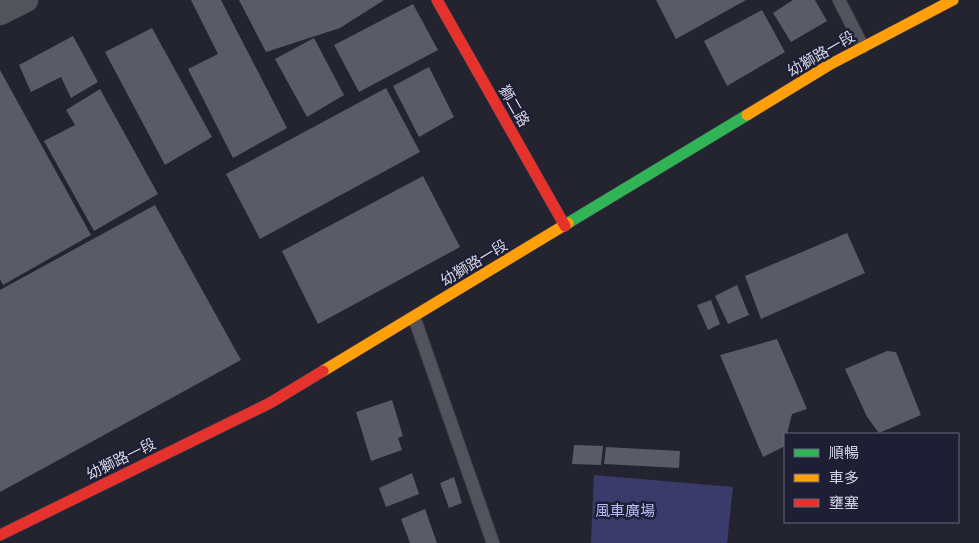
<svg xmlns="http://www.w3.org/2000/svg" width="979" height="543" font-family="Raleway,'Noto Sans TC',sans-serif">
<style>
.green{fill:#3a3a6b}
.building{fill:#5b5b66}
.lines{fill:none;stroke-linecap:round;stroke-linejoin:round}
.lane-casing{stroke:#41414c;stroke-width:14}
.street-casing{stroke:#41414c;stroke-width:25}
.fast-casing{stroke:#41414c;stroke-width:12}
.slow-casing{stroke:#41414c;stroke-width:12}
.jam-casing{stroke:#41414c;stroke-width:12}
.lane{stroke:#53535c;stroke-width:12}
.street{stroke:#53535c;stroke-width:24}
.fast{stroke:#30b455;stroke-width:11}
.slow{stroke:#ff9f0a;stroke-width:11}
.jam{stroke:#e5322d;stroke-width:11}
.labels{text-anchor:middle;stroke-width:5;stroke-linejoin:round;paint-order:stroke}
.street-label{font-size:15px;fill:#d2d3e3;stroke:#1e1f35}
.park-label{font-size:15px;fill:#bcbfff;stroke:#1e1f35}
</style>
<rect width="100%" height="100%" fill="#232430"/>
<!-- green -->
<polygon class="green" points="594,475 733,487 727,543 591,543"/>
<!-- building -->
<g class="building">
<polygon points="191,0 221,0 287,128 233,158 188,69 218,54"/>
<polygon points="239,0 384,0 340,28 266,52"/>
<polygon points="656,0 746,0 676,39"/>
<polygon points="793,0 815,0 827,21 791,42 773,13"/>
<polygon points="413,4 438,50 359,92 334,45"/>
<polygon points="762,10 785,52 727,86 704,41"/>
<polygon points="152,28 212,137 165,165 105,52"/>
<polygon points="73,36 98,82 71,98 61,77 31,92 19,65"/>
<polygon points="314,38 344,95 307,117 275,59"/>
<polygon points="429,67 454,117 419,137 393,86"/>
<polygon points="0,70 91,235 3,285 0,279"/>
<polygon points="386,88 420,152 260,239 226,174"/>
<polygon points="100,89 158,194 94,231 44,141 75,125 66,110"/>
<polygon points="423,176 460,247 318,324 282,251"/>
<polygon points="155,205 241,360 0,492 0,290"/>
<polygon points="847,233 865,273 761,319 745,276"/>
<polygon points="737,285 749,315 728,324 715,296"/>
<polygon points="711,300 720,324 708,330 697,305"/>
<polygon points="777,339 807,409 792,414 787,434 785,434 785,446 763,457 720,355"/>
<polygon points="887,351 896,352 921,415 879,433 867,417 845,369"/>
<polygon points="392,400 403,436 398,438 402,450 371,461 356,412"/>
<polygon points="574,445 603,446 601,465 572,464"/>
<polygon points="606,447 680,451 679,468 604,464"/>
<polygon points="412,473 419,494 386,507 379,488"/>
<polygon points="454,477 462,503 449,508 440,483"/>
<polygon points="425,509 437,543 410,543 401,519"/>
</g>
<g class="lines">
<defs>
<g id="lane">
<polyline points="839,0 863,47"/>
<polyline points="414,317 493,543"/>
</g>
<polyline id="street" points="0,13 26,0"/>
<polyline id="fast" points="568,223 747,115"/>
<g id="slow">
<polyline points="747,115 829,65 953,0"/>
<polyline points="323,371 568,223"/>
</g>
<g id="jam">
<polyline points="437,0 565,226"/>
<polyline points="0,535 270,403 323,371"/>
</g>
</defs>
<!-- lane casing -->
<use href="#lane" class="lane-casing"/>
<!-- street casing -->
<use href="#street" class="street-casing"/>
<!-- fast casing -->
<use href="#fast" class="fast-casing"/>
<!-- slow casing -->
<use href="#slow" class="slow-casing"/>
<!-- jam casing -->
<use href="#jam" class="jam-casing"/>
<!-- lane -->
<use href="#lane" class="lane"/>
<!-- street -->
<use href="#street" class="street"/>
<!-- fast -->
<use href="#fast" class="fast"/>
<!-- slow -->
<use href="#slow" class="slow"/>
<!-- jam -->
<use href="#jam" class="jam"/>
</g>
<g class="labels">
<!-- street labels -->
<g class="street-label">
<text transform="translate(821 54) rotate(-30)" y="5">幼獅路一段</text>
<text transform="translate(514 106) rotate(60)" y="5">獅二路</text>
<text transform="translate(474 263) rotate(-31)" y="5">幼獅路一段</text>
<text transform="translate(121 459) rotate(-26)" y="5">幼獅路一段</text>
</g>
<!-- park labels -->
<g class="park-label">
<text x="625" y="516">風車廣場</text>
</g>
</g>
<!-- legend -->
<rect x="784" y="433" width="175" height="90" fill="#1e1f35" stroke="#66677b"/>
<rect x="794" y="449" width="25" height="8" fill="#30b455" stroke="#66677b"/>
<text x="829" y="458" font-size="15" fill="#d2d3e3">順暢</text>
<rect x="794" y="474" width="25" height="8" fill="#ff9f0a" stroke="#66677b"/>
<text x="829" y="483" font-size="15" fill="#d2d3e3">車多</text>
<rect x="794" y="499" width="25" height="8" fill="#e5322d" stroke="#66677b"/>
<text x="829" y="508" font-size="15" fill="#d2d3e3">壅塞</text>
</svg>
